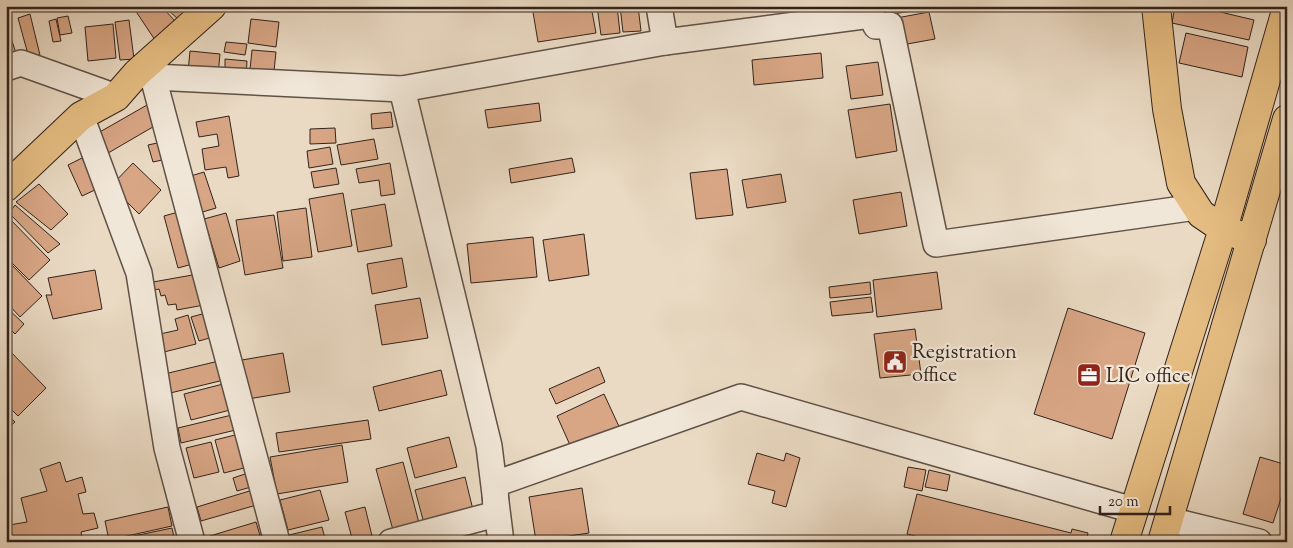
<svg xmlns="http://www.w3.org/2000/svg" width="1293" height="548" font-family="'Sorts Mill Goudy',serif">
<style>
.building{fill:#d8a685;stroke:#32231c}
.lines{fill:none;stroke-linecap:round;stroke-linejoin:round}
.minor-casing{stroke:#605146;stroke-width:28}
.major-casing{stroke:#32231c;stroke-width:30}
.highway-casing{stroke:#32231c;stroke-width:30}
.minor{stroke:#f1e7d8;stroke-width:25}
.major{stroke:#e5bd82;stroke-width:28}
.highway{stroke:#e5bd82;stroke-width:28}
.labels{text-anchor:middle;stroke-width:4.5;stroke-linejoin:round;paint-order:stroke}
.poi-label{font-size:20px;fill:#32231c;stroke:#f1e7d8;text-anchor:start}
</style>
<rect width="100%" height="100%" fill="#eadac3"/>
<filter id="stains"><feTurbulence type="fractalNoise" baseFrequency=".004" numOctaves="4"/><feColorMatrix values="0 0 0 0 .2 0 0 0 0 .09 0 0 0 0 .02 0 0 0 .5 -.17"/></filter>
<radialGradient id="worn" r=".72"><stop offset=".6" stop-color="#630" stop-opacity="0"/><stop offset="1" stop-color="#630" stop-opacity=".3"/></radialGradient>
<!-- building -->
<g class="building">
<polygon points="139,6 161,6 176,22 155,40 135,10"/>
<polygon points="164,6 193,6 182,23"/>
<polygon points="532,6 591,6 596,33 538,42"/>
<polygon points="597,6 617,6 620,33 601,35"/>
<polygon points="620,6 638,6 641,31 623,32"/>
<polygon points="876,6 927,6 927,9 878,16"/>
<polygon points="1175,6 1195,6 1254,20 1249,40 1172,23"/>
<polygon points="929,12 935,39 896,46 891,19"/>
<polygon points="30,14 40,55 29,58 18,18"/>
<polygon points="68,16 72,33 60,35 57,18"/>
<polygon points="56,19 61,41 53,42 49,21"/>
<polygon points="251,19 279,22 276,47 248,43"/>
<polygon points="129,20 134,59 120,60 115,22"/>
<polygon points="6,23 16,53 6,56"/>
<polygon points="113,24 116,58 88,61 85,27"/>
<polygon points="1186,33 1248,47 1242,77 1179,63"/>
<polygon points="226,42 247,44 245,55 224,52"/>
<polygon points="252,50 276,52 273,81 249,79"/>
<polygon points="190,51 220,54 218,75 188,72"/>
<polygon points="821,53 823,78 754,85 752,60"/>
<polygon points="225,59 247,61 246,78 225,77"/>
<polygon points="878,62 883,95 851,99 846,66"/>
<polygon points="539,103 541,121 488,128 485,110"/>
<polygon points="890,104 897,151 856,158 848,110"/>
<polygon points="147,105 158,124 103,156 91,137"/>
<polygon points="391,112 393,127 372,129 371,114"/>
<polygon points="229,116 239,176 228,178 226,167 205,170 202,149 219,146 217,134 199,137 196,122"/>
<polygon points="335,128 336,143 310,144 310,129"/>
<polygon points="374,139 378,159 341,165 337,145"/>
<polygon points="162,142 167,159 153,162 148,145"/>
<polygon points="330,147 333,164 309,168 307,151"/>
<polygon points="82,158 97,189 82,196 68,165"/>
<polygon points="572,158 575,172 511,183 509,169"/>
<polygon points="133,163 161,190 139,214 111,186"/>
<polygon points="390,163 395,194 381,196 379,180 359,183 356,169"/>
<polygon points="336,168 339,184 314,188 311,172"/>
<polygon points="727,169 733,215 696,219 690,173"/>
<polygon points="204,172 216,208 196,214 184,178"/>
<polygon points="781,174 786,202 747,208 742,180"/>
<polygon points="39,184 68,214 51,230 16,202"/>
<polygon points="901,192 907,226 859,234 853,200"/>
<polygon points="343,193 352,246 318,252 309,199"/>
<polygon points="385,204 392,246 358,252 351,210"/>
<polygon points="15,205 60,244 48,253 9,213"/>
<polygon points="306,208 312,257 283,261 277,212"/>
<polygon points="182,211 196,263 178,268 164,216"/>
<polygon points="226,213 240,261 219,268 204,219"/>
<polygon points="6,215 50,260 29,280 6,257"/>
<polygon points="274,215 283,268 245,275 236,220"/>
<polygon points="584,234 589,275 549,281 543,240"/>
<polygon points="533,237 537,277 471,283 467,244"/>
<polygon points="402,258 407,287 372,294 367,264"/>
<polygon points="10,263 42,296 20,317 6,302 6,266"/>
<polygon points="95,270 102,309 53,319 46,295 52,295 48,278"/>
<polygon points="937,272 942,309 877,317 873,280"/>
<polygon points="198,274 204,305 177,310 176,304 168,305 165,295 161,296 159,289 155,290 153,282"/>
<polygon points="870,282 871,294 830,298 829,287"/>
<polygon points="871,297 873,312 832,316 830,302"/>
<polygon points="420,298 428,338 382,345 375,305"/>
<polygon points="6,307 24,324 15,334 6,325"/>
<polygon points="1068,308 1145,333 1112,439 1034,414"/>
<polygon points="206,313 213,337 199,341 191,317"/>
<polygon points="188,315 196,344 164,352 160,334 178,330 175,319"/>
<polygon points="915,329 921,374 880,378 874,334"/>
<polygon points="6,347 46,388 18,416 6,404"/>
<polygon points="283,353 290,392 248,399 242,360"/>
<polygon points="223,360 228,379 162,395 156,376"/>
<polygon points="599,367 605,382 556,404 549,389"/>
<polygon points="441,370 447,395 379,411 373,387"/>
<polygon points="227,383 234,409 191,420 184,394"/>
<polygon points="604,394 622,433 574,454 557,416"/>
<polygon points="6,413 15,422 6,430"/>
<polygon points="236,414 240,429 181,443 178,428"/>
<polygon points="368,420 371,439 279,452 276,433"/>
<polygon points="243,433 252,466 224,473 215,440"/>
<polygon points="449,437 457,467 415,478 407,448"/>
<polygon points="211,442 219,472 194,478 186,448"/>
<polygon points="342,445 348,482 277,494 270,457"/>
<polygon points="757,453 784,461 786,453 800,458 786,507 772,503 775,491 748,484"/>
<polygon points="1260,457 1287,465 1287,480 1273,523 1243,514"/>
<polygon points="60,462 66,482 82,477 86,492 78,494 83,514 94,513 98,528 81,532 83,542 12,542 9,525 27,522 21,498 47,491 40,469"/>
<polygon points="403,462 419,523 393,530 376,469"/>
<polygon points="908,467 926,470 922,491 904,487"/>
<polygon points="929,470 950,475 947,491 925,487"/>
<polygon points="254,471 258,485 237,491 233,478"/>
<polygon points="465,477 474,514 425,527 415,490"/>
<polygon points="582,488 589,533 536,541 529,497"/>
<polygon points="256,489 260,504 201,521 197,507"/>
<polygon points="320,490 329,520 288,530 280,500"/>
<polygon points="917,494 1071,533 1072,529 1088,533 1086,542 938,542 907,534"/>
<polygon points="168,507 172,526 109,540 105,521"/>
<polygon points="365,507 373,540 353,542 345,512"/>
<polygon points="256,522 262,542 201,542 200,539"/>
<polygon points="322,527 326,542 286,542 285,536"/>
<polygon points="172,528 175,542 110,542 110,541"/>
<polygon points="461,530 464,542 421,542"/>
<polygon points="669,537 669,542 631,542"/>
</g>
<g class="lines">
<defs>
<g id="minor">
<polyline points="659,6 665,42 871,15 870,6"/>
<polyline points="871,15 876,26 890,25 936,244 1196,207"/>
<polyline points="6,68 21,63 116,97"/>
<polyline points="137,73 153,77 402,89 665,42"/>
<polyline points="153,77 277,542"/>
<polyline points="402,89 489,446 501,542"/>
<polyline points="81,116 139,273 167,448 192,542"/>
<polyline points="1169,520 1259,542"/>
<polyline points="391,542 496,514 495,484 741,397 1133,510"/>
</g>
<g id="major">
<polyline points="1156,6 1167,109 1181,183 1201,214 1223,229 1252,240"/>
<polyline points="6,187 81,116 116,97 137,73 212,6"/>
</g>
<g id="highway">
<polyline points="1124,542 1223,229 1287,7"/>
<polyline points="1162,542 1287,119"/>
</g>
</defs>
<!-- minor casing -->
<use href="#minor" class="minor-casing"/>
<!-- major casing -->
<use href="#major" class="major-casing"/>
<!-- highway casing -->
<use href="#highway" class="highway-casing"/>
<!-- minor -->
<use href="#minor" class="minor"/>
<!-- major -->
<use href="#major" class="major"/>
<!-- highway -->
<use href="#highway" class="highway"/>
</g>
<!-- icons -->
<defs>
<symbol id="civic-square" viewBox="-11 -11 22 22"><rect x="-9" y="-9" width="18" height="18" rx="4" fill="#8f2418" stroke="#f1e7d8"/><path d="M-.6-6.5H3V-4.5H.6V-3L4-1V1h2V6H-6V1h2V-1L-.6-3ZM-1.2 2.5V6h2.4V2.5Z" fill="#fff"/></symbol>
<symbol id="office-square" viewBox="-11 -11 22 22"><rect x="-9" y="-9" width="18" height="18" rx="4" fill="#8f2418" stroke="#f1e7d8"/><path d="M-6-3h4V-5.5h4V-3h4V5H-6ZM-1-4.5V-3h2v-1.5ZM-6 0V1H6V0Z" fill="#fff"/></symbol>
</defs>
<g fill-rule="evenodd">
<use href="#civic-square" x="881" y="348" width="28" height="28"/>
<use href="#office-square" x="1075" y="361" width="28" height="28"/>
</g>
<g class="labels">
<!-- poi labels -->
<g class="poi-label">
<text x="912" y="358">Registration<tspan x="912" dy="23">office</tspan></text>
<text x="1106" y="382">LIC office</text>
</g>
</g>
<!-- margin -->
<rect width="1293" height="548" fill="none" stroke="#eadac3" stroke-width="25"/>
<rect x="8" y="8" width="1278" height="533" fill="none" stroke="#32231c" stroke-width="2.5"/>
<rect x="12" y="12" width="1268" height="523" fill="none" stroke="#32231c"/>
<!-- scale -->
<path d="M1100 506v8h70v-8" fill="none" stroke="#32231c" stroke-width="2.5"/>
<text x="1108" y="506" font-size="15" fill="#32231c" stroke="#f1e7d8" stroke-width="4" paint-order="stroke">20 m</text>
<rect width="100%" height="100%" filter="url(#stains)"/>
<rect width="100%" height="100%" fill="url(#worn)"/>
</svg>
